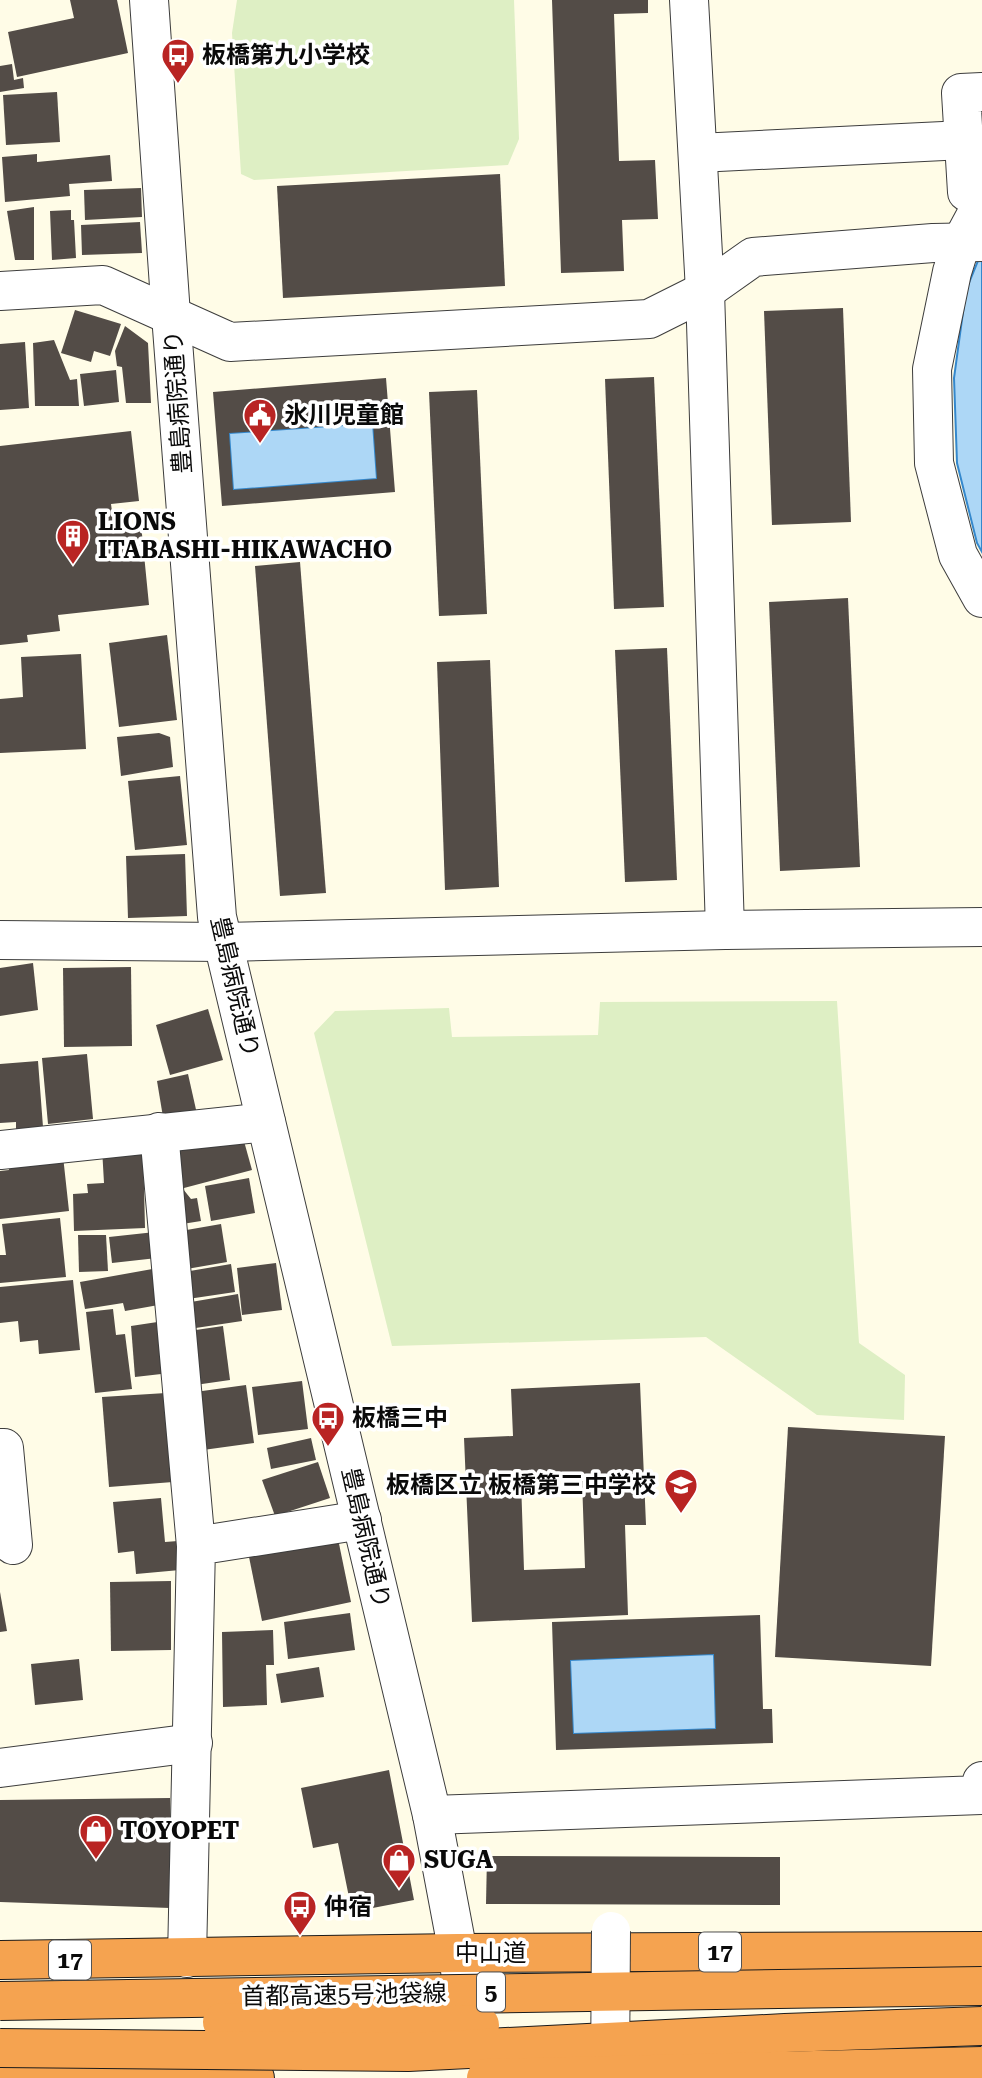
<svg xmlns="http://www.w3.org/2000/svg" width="982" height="2078" font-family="'Roboto Serif','Noto Sans JP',serif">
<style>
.pitch{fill:#deefc4}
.water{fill:#add7f6;stroke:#3488cd;stroke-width:2}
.building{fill:#534c47;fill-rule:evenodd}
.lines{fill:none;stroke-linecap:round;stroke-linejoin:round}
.minor-casing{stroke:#3d3d3d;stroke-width:40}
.highway-casing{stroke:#1b1b1b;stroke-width:40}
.minor{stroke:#fff;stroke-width:38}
.highway{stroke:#f5a350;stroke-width:38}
.minor-bridge-casing{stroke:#3d3d3d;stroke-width:40;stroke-linecap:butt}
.highway-bridge-casing{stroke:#1b1b1b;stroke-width:40;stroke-linecap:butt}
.minor-bridge{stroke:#fff;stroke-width:38}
.highway-bridge{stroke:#f5a350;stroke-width:38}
.labels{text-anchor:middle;stroke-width:7;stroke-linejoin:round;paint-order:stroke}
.shield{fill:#fff;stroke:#545454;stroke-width:2}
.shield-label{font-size:23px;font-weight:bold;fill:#0a0a0a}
.poi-label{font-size:24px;font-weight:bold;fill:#0a0a0a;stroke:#fff;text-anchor:start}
.street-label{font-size:24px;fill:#0a0a0a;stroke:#fff}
</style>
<rect width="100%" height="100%" fill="#fffce7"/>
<!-- pitch -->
<g class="pitch">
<polygon points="237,0 514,0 519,139 508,165 254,180 241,174 232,33"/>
<polygon points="837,1001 859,1343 905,1375 904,1420 817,1415 706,1337 392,1346 314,1033 335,1011 449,1008 452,1037 598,1035 600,1002"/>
</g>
<!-- water -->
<g class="water">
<polygon points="982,251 982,552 977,543 957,463 954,378 966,290"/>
<polygon points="373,423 377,479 233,490 229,433"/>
<polygon points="714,1654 716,1729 573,1734 570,1660"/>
</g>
<!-- building -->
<g class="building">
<polygon points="70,0 117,0 128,53 17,77 8,32 74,18"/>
<polygon points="552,0 648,0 648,13 614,14 619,161 655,160 658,219 622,220 624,271 561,273"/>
<polygon points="12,64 14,80 23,78 24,88 0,92 0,66"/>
<polygon points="57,92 60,142 6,145 3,95"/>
<polygon points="37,154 37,162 110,155 112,181 69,184 70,196 5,202 2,157"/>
<polygon points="500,174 505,286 283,298 277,186"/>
<polygon points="141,188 142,217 85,220 84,190"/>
<polygon points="34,207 34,260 15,260 7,211"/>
<polygon points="71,210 71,220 74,220 76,258 52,260 50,211"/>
<polygon points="140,222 142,253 82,255 81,225"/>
<polygon points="843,308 851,522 772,525 764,311"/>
<polygon points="75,310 121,324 110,356 94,351 91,362 61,353"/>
<polygon points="125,326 148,343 151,403 126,403 122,367 117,366 115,351"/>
<polygon points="54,340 70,380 77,379 79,406 35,406 33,343"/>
<polygon points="25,342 29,408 0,410 0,344"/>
<polygon points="116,370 119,402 84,406 80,374"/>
<polygon points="654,377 664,607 614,609 605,379"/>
<path d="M386 378 395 492 222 506 213 392ZM373 423 377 479 233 490 229 433Z"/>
<polygon points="477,390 487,614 439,616 429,392"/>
<polygon points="131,431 139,501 111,504 114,527 141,524 149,605 58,615 60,631 27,635 28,642 0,645 0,446"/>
<polygon points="300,562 326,893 280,896 255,566"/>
<polygon points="848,598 860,867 780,871 769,602"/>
<polygon points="167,635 177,720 119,727 109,643"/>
<polygon points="667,648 677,880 625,882 615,650"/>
<polygon points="81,654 86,749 0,753 0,699 23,697 21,657"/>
<polygon points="490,660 499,887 445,890 437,662"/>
<polygon points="159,733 170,737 173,767 121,776 117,737"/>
<polygon points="180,776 187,845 135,850 128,781"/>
<polygon points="185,854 187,916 128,918 126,856"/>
<polygon points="33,963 38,1010 0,1016 0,968"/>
<polygon points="131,967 132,1046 64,1047 63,968"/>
<polygon points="208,1009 223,1060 170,1075 156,1025"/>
<polygon points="87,1054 93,1119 48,1124 42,1058"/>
<polygon points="38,1061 43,1127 16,1130 16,1122 0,1123 0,1064"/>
<polygon points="188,1074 197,1114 163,1117 157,1081"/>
<polygon points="242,1134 252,1170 184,1188 175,1152"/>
<polygon points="143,1146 145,1228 74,1231 73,1194 88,1193 87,1184 104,1183 102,1148"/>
<polygon points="63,1156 69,1211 0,1219 0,1171 9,1170 8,1162"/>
<polygon points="249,1178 255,1213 211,1221 205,1186"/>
<polygon points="179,1184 191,1199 197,1198 201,1221 176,1225"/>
<polygon points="60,1218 66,1277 0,1283 0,1255 6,1255 2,1224"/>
<polygon points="221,1224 227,1262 181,1270 175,1232"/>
<polygon points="155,1232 157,1258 112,1263 109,1237"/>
<polygon points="78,1235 106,1235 108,1271 79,1272"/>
<polygon points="276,1263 282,1310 242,1315 237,1268"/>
<polygon points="231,1264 235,1292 188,1299 184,1272"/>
<polygon points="158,1268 164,1304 125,1311 123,1303 85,1309 80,1282"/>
<polygon points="73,1280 80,1350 39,1354 38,1340 20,1342 18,1321 0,1323 0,1287"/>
<polygon points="238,1294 242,1321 189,1329 185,1303"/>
<polygon points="113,1309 116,1335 125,1334 132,1389 95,1393 86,1312"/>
<polygon points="164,1321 170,1373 135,1377 131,1326"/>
<polygon points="223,1326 230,1380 195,1385 189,1331"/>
<polygon points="302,1381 308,1429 258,1435 252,1387"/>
<path d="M640 1383 646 1525H625L628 1615 472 1622 464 1438 513 1436 511 1389ZM582 1479 585 1568 524 1570 521 1481Z"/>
<polygon points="246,1385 254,1443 203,1450 195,1392"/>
<polygon points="166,1393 173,1482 109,1487 102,1397"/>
<polygon points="788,1427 945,1436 931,1666 775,1657"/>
<polygon points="311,1438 316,1460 271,1469 267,1448"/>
<polygon points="318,1462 330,1498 275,1516 262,1480"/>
<polygon points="161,1498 165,1542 178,1541 180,1570 136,1574 134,1551 118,1553 113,1502"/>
<polygon points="337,1534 351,1602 262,1621 248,1552"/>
<polygon points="171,1581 171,1650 111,1651 110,1582"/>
<polygon points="0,1592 7,1631 0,1632"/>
<polygon points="350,1613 355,1650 288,1659 284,1622"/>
<path d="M760 1615 763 1709H772L773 1743 556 1750 552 1622ZM714 1654 716 1729 573 1734 570 1660Z"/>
<polygon points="273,1630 274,1665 266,1665 267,1705 223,1707 222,1632"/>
<polygon points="79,1659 83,1700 35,1705 31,1664"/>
<polygon points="319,1667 324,1697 281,1703 276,1674"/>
<polygon points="389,1770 414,1900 352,1912 338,1843 313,1848 301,1788"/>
<polygon points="170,1798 170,1908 0,1902 0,1800"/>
<polygon points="487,1856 780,1857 780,1905 486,1904"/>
</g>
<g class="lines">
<defs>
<g id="minor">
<polyline points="149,0 171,315 217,917 432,1815 458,1953 462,1987"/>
<polyline points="689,0 705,291 725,930"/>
<polyline points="982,92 961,93 967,192 982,202"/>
<polyline points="698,153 964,140"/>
<polyline points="982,204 961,243 952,272 932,369 934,463 958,555 982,598"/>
<polyline points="0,291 103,285 230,342 649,319 705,291 753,257 933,243 982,242"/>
<polyline points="0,940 223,942 725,930 982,927"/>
<polyline points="159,1132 196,1546"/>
<polyline points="0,1150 266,1122"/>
<polyline points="0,1448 4,1448 13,1545"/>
<polyline points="0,1768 193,1743"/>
<polyline points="432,1815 981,1795 982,1781"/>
<polyline points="187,1958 196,1546 362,1520"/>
</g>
<g id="highway">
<polyline points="0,1960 458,1953 982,1951"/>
<polyline points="0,2069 152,2076 255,2078"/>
</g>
</defs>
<!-- minor casing -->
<use href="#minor" class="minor-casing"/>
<!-- highway casing -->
<use href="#highway" class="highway-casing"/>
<!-- minor -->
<use href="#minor" class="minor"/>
<!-- highway -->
<use href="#highway" class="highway"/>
<defs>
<polyline id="minor-bridge" points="610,2076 611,1931"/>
<g id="highway-bridge">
<polyline points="0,2001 982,1986"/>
<polyline points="222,2022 480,2025"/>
<polyline points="0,2048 408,2052 785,2033 982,2026"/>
<polyline points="486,2078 982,2066"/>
</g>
</defs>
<!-- minor-bridge casing -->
<use href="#minor-bridge" class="minor-bridge-casing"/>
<!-- highway-bridge casing -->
<use href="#highway-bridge" class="highway-bridge-casing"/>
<!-- minor-bridge -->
<use href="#minor-bridge" class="minor-bridge"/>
<!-- highway-bridge -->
<use href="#highway-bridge" class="highway-bridge"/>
</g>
<!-- icons -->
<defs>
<symbol id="bus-pin" viewBox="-11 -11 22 30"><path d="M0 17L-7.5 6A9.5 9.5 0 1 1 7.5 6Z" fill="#b92423" stroke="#fff"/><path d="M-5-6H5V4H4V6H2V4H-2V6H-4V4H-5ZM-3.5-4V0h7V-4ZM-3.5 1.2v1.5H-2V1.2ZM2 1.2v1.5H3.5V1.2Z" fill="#fff"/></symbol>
<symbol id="civic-pin" viewBox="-11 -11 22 30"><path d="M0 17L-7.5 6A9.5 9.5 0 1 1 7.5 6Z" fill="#b92423" stroke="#fff"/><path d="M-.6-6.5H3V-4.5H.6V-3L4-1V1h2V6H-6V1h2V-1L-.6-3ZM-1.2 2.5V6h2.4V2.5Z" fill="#fff"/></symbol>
<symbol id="building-pin" viewBox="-11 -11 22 30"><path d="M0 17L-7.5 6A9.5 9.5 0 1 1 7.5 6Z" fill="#b92423" stroke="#fff"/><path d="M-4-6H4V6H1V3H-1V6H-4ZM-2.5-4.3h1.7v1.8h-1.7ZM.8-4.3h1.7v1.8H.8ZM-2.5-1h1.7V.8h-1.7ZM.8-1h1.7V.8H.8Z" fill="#fff"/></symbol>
<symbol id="school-pin" viewBox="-11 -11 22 30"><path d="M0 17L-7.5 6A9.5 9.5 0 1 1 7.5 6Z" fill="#b92423" stroke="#fff"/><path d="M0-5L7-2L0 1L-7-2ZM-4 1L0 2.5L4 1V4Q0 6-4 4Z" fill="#fff"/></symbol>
<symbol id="shop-pin" viewBox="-11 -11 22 30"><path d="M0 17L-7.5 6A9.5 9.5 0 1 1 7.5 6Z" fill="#b92423" stroke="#fff"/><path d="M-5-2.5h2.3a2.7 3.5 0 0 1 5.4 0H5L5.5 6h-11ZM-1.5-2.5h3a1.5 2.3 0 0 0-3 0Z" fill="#fff"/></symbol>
</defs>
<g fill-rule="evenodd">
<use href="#bus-pin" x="159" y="36" width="38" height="52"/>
<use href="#civic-pin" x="241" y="396" width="38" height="52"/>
<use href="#building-pin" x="54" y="517" width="38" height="52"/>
<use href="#bus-pin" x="309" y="1399" width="38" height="52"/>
<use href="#school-pin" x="662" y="1466" width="38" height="52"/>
<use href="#shop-pin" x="77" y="1812" width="38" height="52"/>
<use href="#shop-pin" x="380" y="1841" width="38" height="52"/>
<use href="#bus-pin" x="281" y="1888" width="38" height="52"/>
</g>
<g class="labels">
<!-- shield labels -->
<g class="shield">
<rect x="699" y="1932.5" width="42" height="39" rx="5"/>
<rect x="49" y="1940.5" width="42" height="39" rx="5"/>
<rect x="477" y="1972.5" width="28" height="39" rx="5"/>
</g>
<g class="shield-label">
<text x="720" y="1960">17</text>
<text x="70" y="1968">17</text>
<text x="491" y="2000">5</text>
</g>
<!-- poi labels -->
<g class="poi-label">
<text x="202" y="63">板橋第九小学校</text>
<text x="284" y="423">氷川児童館</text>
<text x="98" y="530">LIONS<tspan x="98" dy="28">ITABASHI-HIKAWACHO</tspan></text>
<text x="352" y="1426">板橋三中</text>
<text x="656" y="1493" text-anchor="end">板橋区立 板橋第三中学校</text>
<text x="120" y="1839">TOYOPET</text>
<text x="424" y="1868">SUGA</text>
<text x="324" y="1915">仲宿</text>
</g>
<!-- street labels -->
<g class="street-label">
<text transform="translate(178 402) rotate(-94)" y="8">豊島病院通り</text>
<text transform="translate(235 987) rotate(77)" y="8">豊島病院通り</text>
<text transform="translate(366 1538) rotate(77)" y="8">豊島病院通り</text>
<text x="491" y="1961">中山道</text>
<text transform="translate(344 1995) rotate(-1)" y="8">首都高速5号池袋線</text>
</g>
</g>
</svg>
